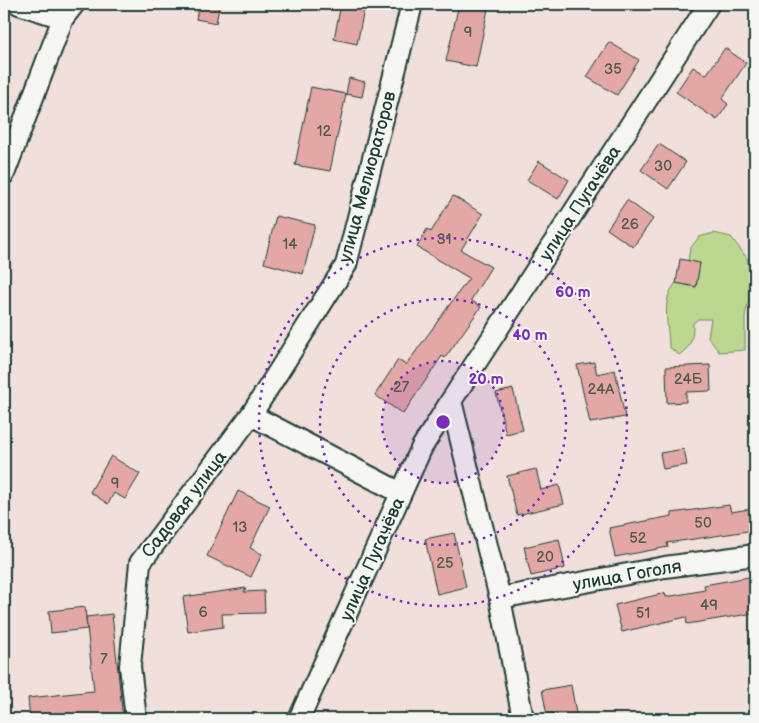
<svg xmlns="http://www.w3.org/2000/svg" width="759" height="723" font-family="'Balsamiq Sans',sans-serif">
<style>
.green{fill:#bcd78f;stroke:#6e8a62}
.building{fill:#e3a8a5;stroke:#1f3d34}
.lines{fill:none;stroke-linecap:round;stroke-linejoin:round}
.minor-casing{stroke:#1f3d34;stroke-width:24}
.minor{stroke:#f6f6f2;stroke-width:20}
.ring{fill:none;stroke:#7b2cbf;stroke-width:2.5;stroke-dasharray:2.5 5}
.labels{text-anchor:middle;stroke-width:4;stroke-linejoin:round;paint-order:stroke}
.number-label{font-size:15px;fill:#505850}
.street-label{font-size:18px;fill:#1f3d34;stroke:#f6f6f2}
.centre{fill:#7b2cbf;stroke:#f6f6f2;stroke-width:2.5}
.ring-label{font-size:15px;text-anchor:middle;font-weight:bold;fill:#7b2cbf;stroke:#f6f6f2;stroke-width:4;stroke-linejoin:round;paint-order:stroke}
</style>
<rect width="100%" height="100%" fill="#f0dfdb"/>
<filter id="ink" filterUnits="userSpaceOnUse"><feTurbulence type="fractalNoise" baseFrequency=".02" numOctaves="2"/><feDisplacementMap in="SourceGraphic" scale="10" xChannelSelector="R" yChannelSelector="G"/><feConvolveMatrix kernelMatrix="1 2 1 2 8 2 1 2 1" color-interpolation-filters="sRGB"/></filter>
<g filter="url(#ink)">
<!-- green -->
<path class="green" d="M714 233 731 237 747 258 753 280 745 316V350L719 352 708 337 711 319H698L693 323C693 338 692 346 679 355L669 347C669 325 660 300 676 283L696 287 700 263 688 261 690 249 699 237Z"/>
<!-- building -->
<g class="building">
<polygon points="199,4 219,7 216,23 196,19"/>
<polygon points="341,4 365,4 357,44 334,39"/>
<polygon points="459,4 489,4 476,67 446,61"/>
<polygon points="609,42 639,60 617,95 587,77"/>
<polygon points="725,48 746,63 722,99 728,104 717,120 676,92 693,67 706,75"/>
<polygon points="349,78 365,82 362,97 346,94"/>
<polygon points="311,87 346,94 330,171 295,165"/>
<polygon points="659,144 686,162 668,189 641,170"/>
<polygon points="539,161 569,180 558,199 527,180"/>
<polygon points="453,196 483,214 461,250 491,267 471,300 481,307 445,358 442,356 403,414 375,395 398,360 406,365 469,278 417,247 427,229 431,232"/>
<polygon points="627,200 653,219 633,247 607,229"/>
<polygon points="276,216 315,225 303,274 264,263"/>
<polygon points="680,259 700,263 696,287 676,283"/>
<polygon points="594,362 597,374 615,370 625,417 590,423 577,365"/>
<polygon points="710,365 711,391 686,392 686,402 667,403 666,367"/>
<polygon points="513,389 523,430 506,434 496,393"/>
<polygon points="684,449 687,465 663,469 660,453"/>
<polygon points="111,456 140,474 125,499 114,493 108,504 90,492"/>
<polygon points="536,469 541,490 559,485 564,504 517,515 507,476"/>
<polygon points="238,491 270,506 250,548 262,554 251,577 207,556"/>
<polygon points="729,505 731,512 755,508 755,530 667,543 668,547 615,557 609,528 672,516 672,513"/>
<polygon points="454,533 466,587 437,594 425,539"/>
<polygon points="559,539 565,568 531,576 524,547"/>
<polygon points="755,576 755,613 687,624 686,617 622,632 615,605 665,593 666,597 705,590 704,585"/>
<polygon points="246,588 244,592 264,591 265,613 222,614 223,627 188,632 183,597"/>
<polygon points="85,607 87,629 51,633 49,611"/>
<polygon points="112,614 123,719 30,719 28,698 94,691 86,617"/>
<polygon points="571,685 577,719 557,719 556,713 547,715 542,690"/>
</g>
<g class="lines">
<defs>
<g id="minor">
<polyline points="19,4 63,18"/>
<polyline points="4,174 63,18 74,4"/>
<polyline points="251,415 401,493"/>
<polyline points="500,598 665,567 755,555"/>
<polyline points="136,719 130,666 140,563 251,415 346,265 412,4"/>
<polyline points="299,719 422,447 451,401"/>
<polyline points="523,719 500,598 451,401 709,4"/>
</g>
</defs>
<!-- minor casing -->
<use href="#minor" class="minor-casing"/>
<!-- minor -->
<use href="#minor" class="minor"/>
</g>
</g>
<!-- distance rings -->
<circle cx="443" cy="422" r="61" fill="#7b2cbf" fill-opacity=".12"/>
<g class="ring">
<circle cx="443" cy="422" r="61"/>
<circle cx="443" cy="422" r="123"/>
<circle cx="443" cy="422" r="184"/>
</g>
<g class="labels">
<!-- number labels -->
<g class="number-label">
<text x="468" y="37">9</text>
<text x="613" y="74">35</text>
<text x="324" y="136">12</text>
<text x="663" y="171">30</text>
<text x="630" y="229">26</text>
<text x="444" y="244">31</text>
<text x="290" y="249">14</text>
<text x="688" y="384">24Б</text>
<text x="401" y="392">27</text>
<text x="601" y="394">24А</text>
<text x="115" y="488">9</text>
<text x="703" y="528">50</text>
<text x="240" y="532">13</text>
<text x="638" y="543">52</text>
<text x="545" y="562">20</text>
<text x="445" y="568">25</text>
<text x="709" y="610">49</text>
<text x="203" y="617">6</text>
<text x="643" y="618">51</text>
<text x="104" y="664">7</text>
</g>
<!-- street labels -->
<g class="street-label">
<text transform="translate(367 177) rotate(-75)" y="6">улица Мелиораторов</text>
<text transform="translate(580 203) rotate(-57)" y="6">улица Пугачёва</text>
<text transform="translate(184 504) rotate(-53)" y="6">Садовая улица</text>
<text transform="translate(372 559) rotate(-66)" y="6">улица Пугачёва</text>
<text transform="translate(627 575) rotate(-10)" y="6">улица Гоголя</text>
</g>
</g>
<circle cx="443" cy="422" r="8" class="centre"/>
<g class="ring-label">
<text x="573" y="297">60 m</text>
<text x="530" y="340">40 m</text>
<text x="486" y="384">20 m</text>
</g>
<!-- margin -->
<rect width="759" height="723" fill="none" stroke="#f6f6f2" stroke-width="20"/>
<rect x="10" y="10" width="739" height="703" fill="none" stroke="#1f3d34" stroke-width="2" filter="url(#ink)"/>
</svg>
